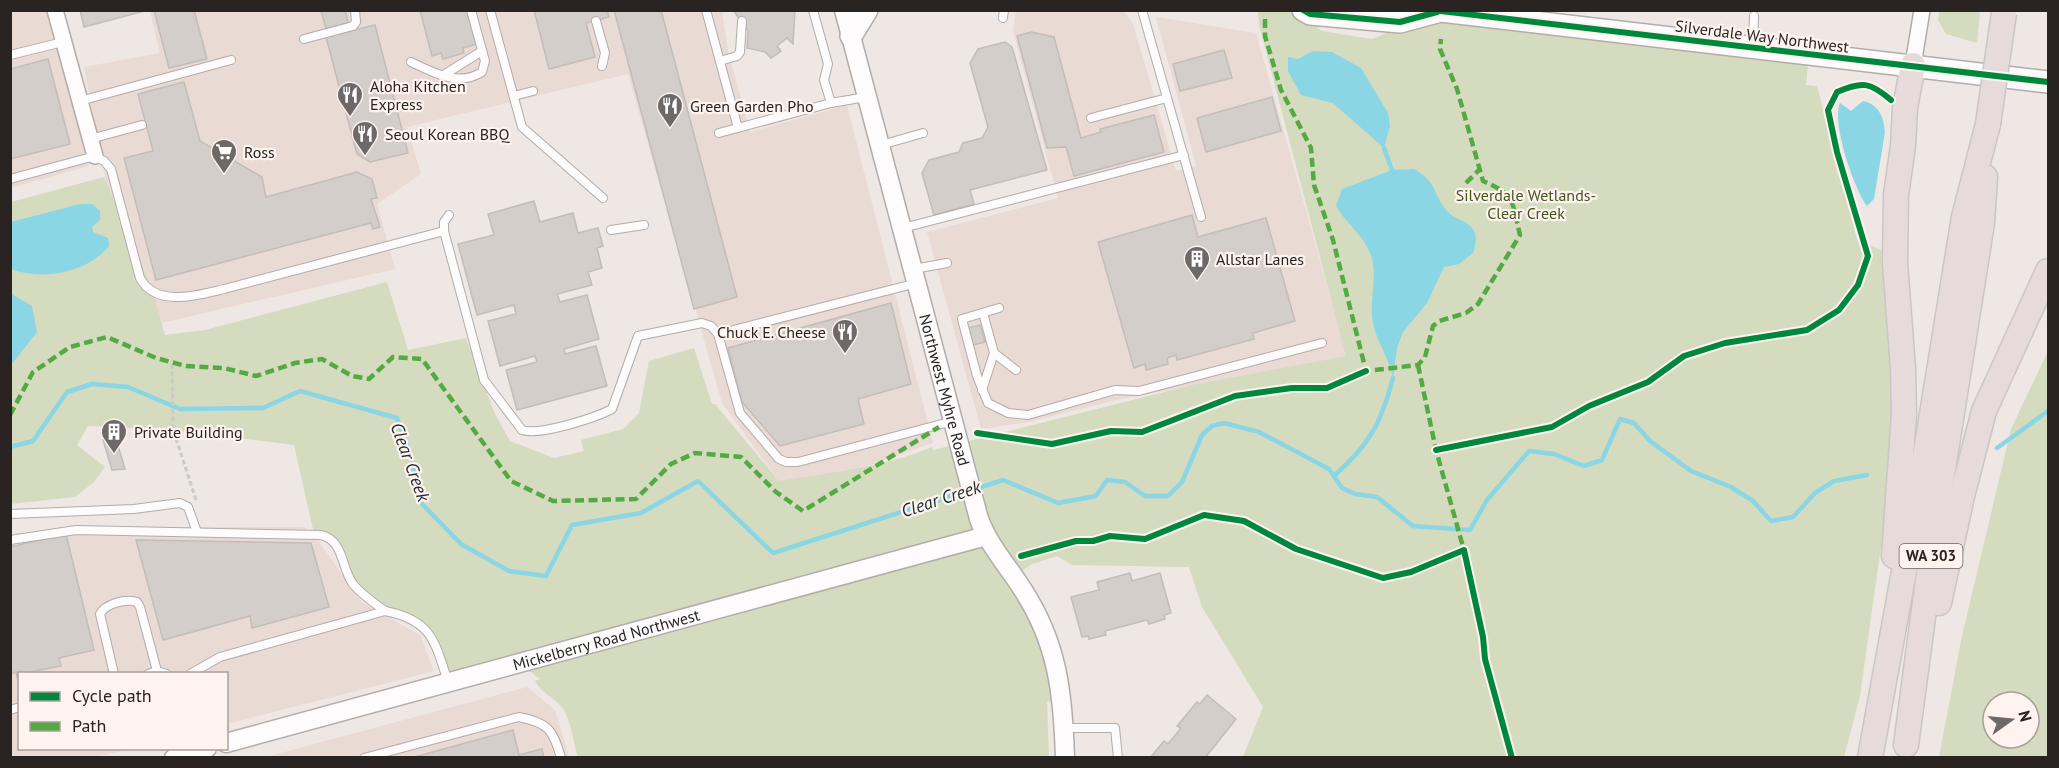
<svg xmlns="http://www.w3.org/2000/svg" width="2059" height="768" font-family="'PT Sans',sans-serif">
<style>
.built{fill:#e9dad4}
.green{fill:#d5dbbe;fill-rule:evenodd}
.water{fill:#8ad6e4}
.lines{fill:none;stroke-linecap:round;stroke-linejoin:round}
.stream{stroke:#8ad6e4;stroke-width:4.5}
.building{fill:#d4cecb;stroke:#c2bdba;stroke-width:1.5}
.service-casing{stroke:#b2acaa;stroke-width:10}
.minor-casing{stroke:#b2acaa;stroke-width:18}
.tertiary-casing{stroke:#b2acaa;stroke-width:21}
.secondary-casing{stroke:#b2acaa;stroke-width:24}
.trunk-casing{stroke:#cac6c5;stroke-width:27}
.path{stroke:#ccc9c9;stroke-width:3;stroke-dasharray:4.5 3;stroke-linecap:butt}
.service{stroke:#fdfbfb;stroke-width:8}
.minor{stroke:#fdfbfb;stroke-width:15}
.tertiary{stroke:#fdfbfb;stroke-width:18}
.secondary{stroke:#fdfbfb;stroke-width:21}
.trunk{stroke:#e6dadb;stroke-width:24}
.trunk-bridge-casing{stroke:#cac6c5;stroke-width:27;stroke-linecap:butt}
.trunk-bridge{stroke:#e6dadb;stroke-width:24}
.quiet{stroke:#53aa43;stroke-width:4.5;stroke-dasharray:9 4.5;stroke-linecap:butt}
.cycleway-casing{stroke:#fef3ef;stroke-width:10}
.cycleway{stroke:#00873e;stroke-width:6}
.labels{text-anchor:middle;stroke-width:4.5;stroke-linejoin:round;paint-order:stroke}
.shield{fill:#fef3ef;stroke:#696260;stroke-width:1.5}
.shield-label{font-size:15px;font-weight:bold;fill:#292422}
.street-label{font-size:16px;fill:#292422;stroke:#fef3ef}
.poi-label{font-size:16px;fill:#292422;stroke:#fef3ef;text-anchor:start}
.park-label{font-size:16px;fill:#44551e;stroke:#fef3ef}
.water-label{font-size:18px;font-style:italic;fill:#192d31;stroke:#fef3ef}
</style>
<rect width="100%" height="100%" fill="#efe7e4"/>
<!-- built -->
<g class="built">
<polygon points="11,11 47,11 89,166 11,188"/>
<polygon points="150,11 722,11 728,51 750,132 847,105 933,443 802,488 779,481 722,403 628,74 407,127 421,174 377,204 395,269 157,324 110,202 84,67 160,53"/>
<polygon points="1016,11 1124,11 1133,24 1176,171 1196,166 1156,17 1256,33 1347,356 1116,400 1029,422 981,429 927,232 1058,198 1013,31"/>
<polygon points="66,527 305,527 319,542 362,602 420,635 434,671 227,724 226,674 20,674 20,748 131,749 95,757 11,758 11,535"/>
<polygon points="527,687 555,710 569,757 262,758"/>
</g>
<!-- green -->
<g class="green">
<path d="M1258 11H1296L1322 31 1372 39 1437 12 1809 55 1806 85 1817 86 1857 239 1881 250 1896 347 1895 447 1860 696 1844 757H1243L1263 707 1202 607 1189 567 1072 565 1057 556 1032 564 1014 576 1061 698 1047 702 1049 757H578C573 742 571 715 559 704 549 694 543 694 535 681L540 679 519 663 448 682 423 627 385 611 354 586 336 545 314 534 294 445 188 432 169 434 168 430 88 426 77 445 105 467 94 482 75 497 11 504V202L104 177 153 292 165 335 205 330 387 282 408 350 466 338 495 414 510 441 554 458 584 451 581 440 623 429 639 413 649 361 694 348 712 404H715L779 481C830 473 884 467 932 447L933 450 1192 385 1346 356 1259 25Z"/>
<polygon points="1939,11 1980,11 1977,43 1946,34 1938,20"/>
<path d="M2048 351V757H1939L1962 636 2011 429ZM1993 702H2029V738H1993Z"/>
</g>
<!-- water -->
<g class="water">
<polygon points="1313,51 1332,52 1361,68 1388,113 1390,126 1384,148 1333,103 1301,95 1288,71 1288,57 1298,59"/>
<path d="M1863 101C1879 104 1884 118 1885 132L1874 199 1867 206C1855 190 1831 123 1840 103L1851 111Z"/>
<path d="M1414 169C1439 183 1432 195 1448 212 1455 220 1470 221 1474 231 1478 238 1475 246 1473 253L1459 264 1444 267 1427 303 1403 332 1397 348 1393 378C1389 356 1374 339 1372 316 1370 295 1379 271 1369 251 1362 234 1345 222 1336 206L1342 189 1392 170Z"/>
<path d="M80 204H92L100 211V220L92 227 93 232 108 238 109 246C87 273 42 281 11 269V222Z"/>
<polygon points="10,293 32,306 37,332 11,365"/>
</g>
<g class="lines">
<!-- stream -->
<g class="stream">
<polyline points="1384,148 1392,170"/>
<polyline points="10,447 33,441 67,392 92,384 128,387 180,409 263,408 300,391 397,418 410,453 422,504 461,544 509,571 546,576 572,525 641,513 698,481 773,553 967,491"/>
<polyline points="1997,448 2048,411"/>
<path d="M1335 475C1370 444 1381 423 1393 378"/>
<polyline points="975,489 1003,480 1058,503 1096,496 1107,480 1125,482 1145,496 1168,496 1182,482 1202,435 1212,426 1224,423 1259,432 1329,469 1342,488 1355,494 1377,497 1413,526 1470,530 1487,500 1529,451 1554,454 1584,466 1602,460 1620,419 1634,423 1650,441 1691,471 1731,487 1753,501 1771,521 1793,517 1815,493 1834,481 1867,475"/>
</g>
</g>
<!-- building -->
<g class="building">
<polygon points="80,10 148,10 84,27"/>
<polygon points="154,10 194,10 207,59 169,68"/>
<polygon points="321,10 345,10 348,23 326,29"/>
<polygon points="420,10 468,10 477,44 463,48 464,53 443,59 441,53 432,56"/>
<polygon points="534,10 607,10 609,17 586,23 595,57 549,69"/>
<polygon points="614,10 661,10 737,297 694,309"/>
<polygon points="733,10 795,10 793,44 787,38 777,46 781,51 771,58 765,52 747,48 748,31"/>
<polygon points="375,25 408,153 370,162 357,154 326,37"/>
<polygon points="1031,32 1054,37 1081,138 1101,132 1100,129 1154,115 1164,152 1074,176 1066,147 1047,148 1017,36"/>
<polygon points="1005,42 1012,47 1047,170 970,190 974,204 934,215 922,173 929,160 959,152 963,143 982,138 988,127 970,63 978,49"/>
<polygon points="1224,50 1232,78 1180,91 1173,64"/>
<polygon points="48,59 70,144 10,159 10,69"/>
<polygon points="184,82 200,141 262,177 266,197 357,172 372,179 377,198 371,199 380,227 373,229 371,223 156,280 124,158 153,151 138,94"/>
<polygon points="1272,97 1281,131 1206,152 1197,118"/>
<polygon points="534,201 540,222 573,213 578,233 598,228 603,246 597,248 602,268 588,272 592,285 557,294 560,302 587,295 599,339 564,349 565,354 596,346 607,386 517,410 506,370 537,362 535,356 500,366 488,321 516,314 514,305 477,315 458,244 494,235 488,214"/>
<polygon points="1192,215 1198,237 1266,218 1295,321 1253,333 1254,339 1177,360 1176,355 1167,358 1168,364 1146,370 1145,364 1134,368 1098,242"/>
<polygon points="891,303 911,384 858,399 864,424 780,446 742,402 728,348"/>
<polygon points="980,325 985,342 973,345 969,328"/>
<polygon points="116,439 125,469 112,470 103,440"/>
<polygon points="66,534 94,650 59,658 61,666 20,674 17,677 16,672 10,674 10,547"/>
<polygon points="136,540 311,543 329,607 252,628 250,616 163,640"/>
<polygon points="1130,573 1132,581 1160,573 1171,613 1164,615 1165,619 1149,624 1147,620 1105,631 1106,635 1089,639 1088,636 1082,637 1071,597 1099,590 1097,582"/>
<polygon points="1207,695 1236,719 1205,758 1150,758 1164,741 1168,744 1181,728 1177,726 1197,702 1200,704"/>
<polygon points="513,730 519,755 542,749 544,758 411,758"/>
</g>
<g class="lines">
<defs>
<g id="service">
<polyline points="490,10 522,127 603,198"/>
<polyline points="706,10 738,128"/>
<polyline points="813,10 828,64 824,80 831,103"/>
<polyline points="1142,10 1201,217"/>
<polyline points="1003,18 1004,10"/>
<polyline points="596,21 605,53 602,66"/>
<polyline points="304,39 353,26 356,22 355,10"/>
<polyline points="1753,48 1754,16"/>
<polyline points="10,55 63,42"/>
<polyline points="720,61 737,56 740,52 742,21"/>
<path d="M411 62C434 73 459 87 482 72L485 61 471 10"/>
<polyline points="442,76 482,51"/>
<polyline points="514,96 533,91"/>
<polyline points="80,101 231,60"/>
<polyline points="1091,118 1167,98"/>
<polyline points="719,133 831,103 866,97"/>
<polyline points="90,139 142,125"/>
<polyline points="881,145 923,133"/>
<path d="M10 179 95 156 104 161 111 169 140 278C156 308 198 295 224 289L444 231"/>
<path d="M449 215 444 222V231L484 380 522 430C539 436 595 418 612 409L638 336 702 323 711 326 718 334 740 413 779 459 786 462H798L953 421"/>
<polyline points="903,228 1184,155"/>
<polyline points="611,230 644,225"/>
<polyline points="914,269 947,263"/>
<polyline points="999,308 962,319 977,376 988,403 1008,413 1028,415 1115,390 1139,391 1322,343"/>
<polyline points="983,313 994,353 1016,370"/>
<polyline points="718,334 917,283"/>
<polyline points="982,390 994,353"/>
<polyline points="10,514 134,509 180,503 188,507 197,532"/>
<path d="M10 540 76 530 321 535C344 540 341 568 353 584 361 594 374 603 385 611"/>
<path d="M114 674 100 614C105 604 126 598 137 602L140 607 157 671"/>
<polyline points="148,674 157,671 167,674"/>
<path d="M190 674 220 657 385 611C432 620 435 642 448 682"/>
<polyline points="10,710 20,707"/>
<polyline points="1065,728 1115,728 1118,758"/>
<path d="M364 758 519 717C548 723 553 729 561 758"/>
</g>
<g id="minor">
<polyline points="55,10 95,156"/>
<polyline points="1913,65 1922,10"/>
</g>
<g id="tertiary">
<path id="s1" d="M844 10 979 519C989 546 1008 566 1023 590 1058 644 1063 694 1065 758"/>
<path id="s2" d="M226 743 986 536"/>
<polyline points="174,758 207,748"/>
</g>
<g id="secondary">
<polyline points="1303,10 1310,14 1400,22 1437,12"/>
<polyline points="1432,10 2048,82"/>
<polyline points="851,36 867,10"/>
</g>
<g id="trunk">
<polyline points="1894,556 1904,414 1903,368 1895,263 1896,195 1903,146 1905,108 1913,65"/>
<polyline points="1939,603 1962,496 1984,411 2048,271"/>
<polyline points="1906,745 1941,482 1982,223 1985,177"/>
<polyline points="1870,758 1926,451 1964,217 1988,124"/>
</g>
</defs>
<!-- service casing -->
<use href="#service" class="service-casing"/>
<!-- minor casing -->
<use href="#minor" class="minor-casing"/>
<!-- tertiary casing -->
<use href="#tertiary" class="tertiary-casing"/>
<!-- secondary casing -->
<use href="#secondary" class="secondary-casing"/>
<!-- trunk casing -->
<use href="#trunk" class="trunk-casing"/>
<!-- path -->
<polyline class="path" points="172,364 173,429 196,500"/>
<!-- service -->
<use href="#service" class="service"/>
<!-- minor -->
<use href="#minor" class="minor"/>
<!-- tertiary -->
<use href="#tertiary" class="tertiary"/>
<!-- secondary -->
<use href="#secondary" class="secondary"/>
<!-- trunk -->
<use href="#trunk" class="trunk"/>
<defs>
<polyline id="trunk-bridge" points="1988,124 2004,13"/>
</defs>
<!-- trunk-bridge casing -->
<use href="#trunk-bridge" class="trunk-bridge-casing"/>
<!-- trunk-bridge -->
<use href="#trunk-bridge" class="trunk-bridge"/>
<!-- quiet -->
<g class="quiet">
<path d="M1265 19V36L1281 90 1311 148 1314 185 1333 240 1366 371 1418 365 1425 357 1433 326 1439 321 1466 313 1478 304 1520 235C1512 202 1516 195 1483 181L1457 89 1440 49 1441 39"/>
<polyline points="1466,183 1480,169"/>
<polyline points="1418,365 1436,450 1465,554"/>
<polyline points="10,415 33,372 70,347 107,337 156,358 186,366 224,368 256,376 295,363 322,359 352,376 369,379 393,357 422,359 511,481 553,501 636,499 671,464 695,453 741,457 776,492 803,511 939,427"/>
</g>
<defs>
<g id="cycleway">
<polyline points="1303,10 1310,14 1400,22 1437,12"/>
<polyline points="1432,10 2048,82"/>
<polyline points="977,433 1052,444 1111,431 1142,432 1235,396 1292,388 1327,388 1366,371"/>
<path d="M1436 450 1552 427 1589 406 1648 382 1684 356 1725 343 1807 330 1839 310 1858 285 1868 256 1837 152 1828 110 1837 92C1862 81 1870 82 1891 100"/>
<polyline points="1021,556 1076,541 1093,541 1110,536 1145,539 1204,515 1244,521 1296,549 1383,578 1411,572 1464,550 1483,637 1485,659 1512,758"/>
</g>
</defs>
<!-- cycleway casing -->
<use href="#cycleway" class="cycleway-casing"/>
<!-- cycleway -->
<use href="#cycleway" class="cycleway"/>
</g>
<!-- icons -->
<defs>
<symbol id="restaurant-pin" viewBox="-11 -11 22 30"><path d="M0 17L-7.5 6A9.5 9.5 0 1 1 7.5 6Z" fill="#6e6866" stroke="#fef3ef"/><path d="M-5-6h1v4h1v-4h1v4h1v-4h1v5L-1.5 .5V6h-2V.5L-5-1ZM5-6V6H3V1.5H1.5Q1.5-4 5-6Z" fill="#fff"/></symbol>
<symbol id="supermarket-pin" viewBox="-11 -11 22 30"><path d="M0 17L-7.5 6A9.5 9.5 0 1 1 7.5 6Z" fill="#6e6866" stroke="#fef3ef"/><path d="M-6-5.5h2.5l.6 2H6L4.5 2H-2.5L-4.4-4H-6ZM-1.5 3.2a1.3 1.3 0 1 0 .1 0ZM3 3.2a1.3 1.3 0 1 0 .1 0Z" fill="#fff"/></symbol>
<symbol id="building-pin" viewBox="-11 -11 22 30"><path d="M0 17L-7.5 6A9.5 9.5 0 1 1 7.5 6Z" fill="#6e6866" stroke="#fef3ef"/><path d="M-4-6H4V6H1V3H-1V6H-4ZM-2.5-4.3h1.7v1.8h-1.7ZM.8-4.3h1.7v1.8H.8ZM-2.5-1h1.7V.8h-1.7ZM.8-1h1.7V.8H.8Z" fill="#fff"/></symbol>
</defs>
<g fill-rule="evenodd">
<use href="#restaurant-pin" x="335" y="80" width="30" height="40"/>
<use href="#restaurant-pin" x="655" y="91" width="30" height="40"/>
<use href="#restaurant-pin" x="350" y="119" width="30" height="40"/>
<use href="#supermarket-pin" x="209" y="137" width="30" height="40"/>
<use href="#building-pin" x="1182" y="244" width="30" height="40"/>
<use href="#restaurant-pin" x="830" y="317" width="30" height="40"/>
<use href="#building-pin" x="99" y="417" width="30" height="40"/>
</g>
<g class="labels">
<!-- shield labels -->
<rect class="shield" x="1899.5" y="544" width="63" height="24" rx="4.5"/>
<g class="shield-label">
<text x="1931" y="561">WA 303</text>
</g>
<!-- street labels -->
<g class="street-label">
<text transform="translate(1762 36) rotate(7)" y="6">Silverdale Way Northwest</text>
<text dy="6" stroke="none"><textPath href="#s1" startOffset="393">Northwest Myhre Road</textPath></text>
<text dy="6" stroke="none"><textPath href="#s2" startOffset="394">Mickelberry Road Northwest</textPath></text>
</g>
<!-- poi labels -->
<g class="poi-label">
<text x="370" y="92">Aloha Kitchen<tspan x="370" dy="18">Express</tspan></text>
<text x="690" y="112">Green Garden Pho</text>
<text x="385" y="140">Seoul Korean BBQ</text>
<text x="244" y="158">Ross</text>
<text x="1216" y="265">Allstar Lanes</text>
<text x="826" y="338" text-anchor="end">Chuck E. Cheese</text>
<text x="134" y="438">Private Building</text>
</g>
<!-- park labels -->
<g class="park-label">
<text x="1526" y="201">Silverdale Wetlands-<tspan x="1526" dy="18">Clear Creek</tspan></text>
</g>
<!-- water labels -->
<g class="water-label">
<text transform="translate(410 462) rotate(70)" y="6">Clear Creek</text>
<text transform="translate(941 499) rotate(-18)" y="6">Clear Creek</text>
</g>
</g>
<!-- border -->
<rect width="2059" height="768" fill="none" stroke="#292422" stroke-width="24"/>
<!-- legend -->
<rect x="18" y="672" width="210" height="78" fill="#fef3ef" stroke="#a9a09d" stroke-width="1.5"/>
<rect x="30" y="692" width="30" height="9" fill="#00873e" stroke="#a9a09d" stroke-width="1.5"/>
<text x="72" y="702" font-size="18" fill="#292422">Cycle path</text>
<rect x="30" y="722" width="30" height="9" fill="#53aa43" stroke="#a9a09d" stroke-width="1.5"/>
<text x="72" y="732" font-size="18" fill="#292422">Path</text>
<!-- north arrow -->
<g transform="translate(2011 720) rotate(75)"><circle r="28" fill="#fef3ef" stroke="#a9a09d" stroke-width="1.5"/>
<path d="M0-4.5L10 22L0 15L-10 22Z" fill="#6e6866"/>
<text y="-9" font-size="16" font-weight="bold" text-anchor="middle" fill="#292422">N</text>
</g>
</svg>
